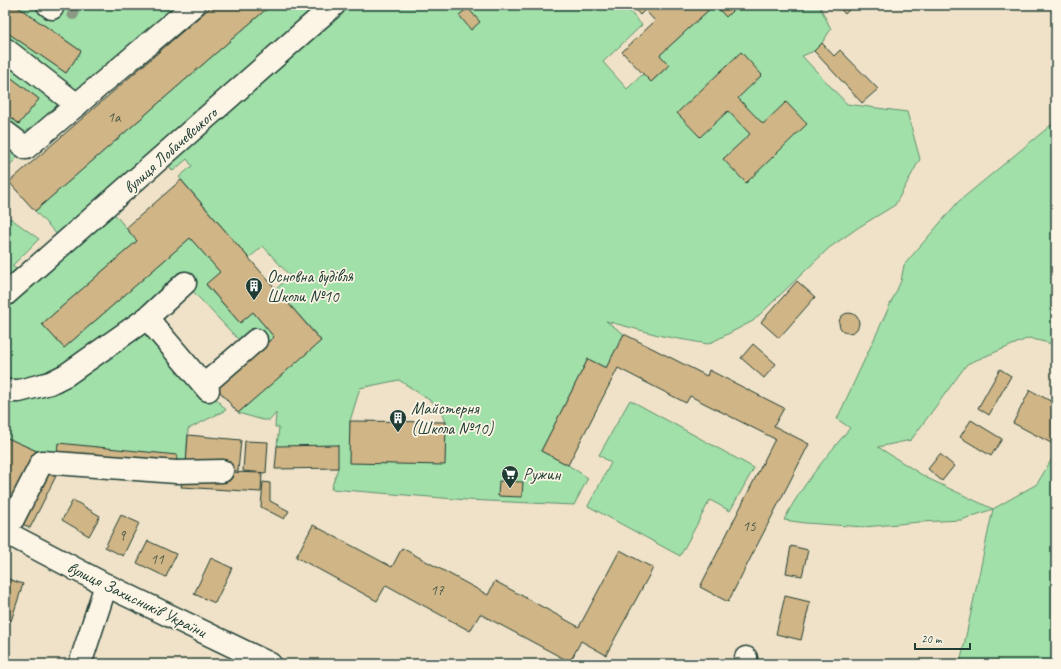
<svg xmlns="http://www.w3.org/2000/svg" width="1061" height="669" font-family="Caveat,sans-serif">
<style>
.green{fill:#a1e0a9;stroke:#608e6e;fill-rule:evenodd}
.building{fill:#d0b586;stroke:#1f3d34}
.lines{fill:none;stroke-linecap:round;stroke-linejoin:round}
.minor-casing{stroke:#1f3d34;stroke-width:25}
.minor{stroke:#fcf5e5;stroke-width:22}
.tree{fill:#8b9983}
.labels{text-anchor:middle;stroke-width:3.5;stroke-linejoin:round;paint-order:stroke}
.number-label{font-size:15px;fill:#4b5b48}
.street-label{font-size:17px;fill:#1f3d34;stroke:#fcf5e5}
.poi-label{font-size:17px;fill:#1f3d34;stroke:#fcf5e5;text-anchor:start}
</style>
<rect width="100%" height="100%" fill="#efe2c8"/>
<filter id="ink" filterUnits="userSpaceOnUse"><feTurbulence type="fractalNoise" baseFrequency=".025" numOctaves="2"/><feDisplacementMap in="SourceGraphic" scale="8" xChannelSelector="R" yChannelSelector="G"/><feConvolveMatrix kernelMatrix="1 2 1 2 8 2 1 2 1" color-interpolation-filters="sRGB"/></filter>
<g filter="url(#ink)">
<!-- green -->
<g class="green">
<polygon points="15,5 119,5 123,8 125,5 194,5 30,144 5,170 5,113 19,124 39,99 5,73 5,31 66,73 81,51"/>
<path d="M271 5H624L642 25 603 62 627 89 643 74 651 82 669 66 660 55 714 5 726 16 740 5H819L831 29 822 43 814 51 802 56 847 104 907 112 920 159 895 205 859 227 829 248 753 321 718 339 708 344 662 336 606 321 624 334 606 368 588 359 541 451 568 465 588 478 574 505 467 500 331 489 338 468 277 446 279 427H275L276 413 270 420H263L238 413 321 340 276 289 290 276 263 246 249 258 179 177 192 166 187 159 173 171 162 158 107 205 137 241 42 324 64 348 190 238 220 272 206 285 240 323 253 312 274 337 253 355 185 283 147 318 226 410 188 429 186 465 39 452 5 437V295L15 286 5 279V225L10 218 39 239 12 266 26 276 64 242 35 211ZM399 380 440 407 446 422 350 463V421L360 388Z"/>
<path d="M1056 121V345L1029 338 967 364 911 440 878 447 927 478 993 509 1037 484 1056 452V664H960L993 509 961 520 920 522 864 527 805 523 784 520C801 486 826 457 850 428L837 419 901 281 904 265 958 202Z"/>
<polygon points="630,400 754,468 730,511 710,500 680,556 588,506 611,463 599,455"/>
</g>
<!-- building -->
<g class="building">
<polygon points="5,5 15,5 81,51 66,73 5,31"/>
<polygon points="213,5 271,5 35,211 9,182"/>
<polygon points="631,5 714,5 660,55 669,65 651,82 622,52 655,21 645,10 640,15"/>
<polygon points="715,5 738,5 726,17"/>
<polygon points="837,5 854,5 845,14"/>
<polygon points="468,8 480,22 471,30 459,15"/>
<polygon points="822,43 834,56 840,50 878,89 862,103 814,51"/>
<polygon points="741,52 762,75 738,98 763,124 786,102 807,124 746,183 723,159 750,134 728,111 700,137 677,113"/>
<polygon points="5,73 39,99 19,124 5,113"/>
<polygon points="181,180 321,341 238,413 216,387 274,337 253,312 240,323 206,284 220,272 190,238 64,348 42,324 137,241 126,228"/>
<polygon points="797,281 815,297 779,338 761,322"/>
<circle cx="849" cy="323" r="10"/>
<polygon points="624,334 707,376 709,370 784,408 774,426 809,444 728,602 700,587 775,439 690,396 686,403 618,368 568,465 541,451 588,359 606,368"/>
<polygon points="753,344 776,364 764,378 741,358"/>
<polygon points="1000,369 1011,376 989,415 978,408"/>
<polygon points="1030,390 1056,404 1056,439 1053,444 1013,423"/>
<polygon points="971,420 1002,439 991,456 960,437"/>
<polygon points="350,421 446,422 445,465 349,463"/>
<polygon points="188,435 241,440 238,471 186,465"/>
<polygon points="5,437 39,452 5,515"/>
<polygon points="245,441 268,442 266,473 243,471"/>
<polygon points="58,443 177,455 176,472 56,462"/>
<polygon points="338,445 338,468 275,469 277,446"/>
<polygon points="940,454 954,466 942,481 928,469"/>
<polygon points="45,469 57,474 30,528 19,522"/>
<polygon points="227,472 262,473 261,492 181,487 183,476"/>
<polygon points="499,481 523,482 522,497 498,496"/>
<polygon points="263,482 270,483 270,501 289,511 284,519 261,507"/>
<polygon points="73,500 100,516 89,536 62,520"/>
<polygon points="121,515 139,523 123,556 105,547"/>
<polygon points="313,525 392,567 402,548 488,595 495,581 579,627 620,550 653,568 606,655 581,641 570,662 480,614 470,631 386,585 377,601 296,557"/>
<polygon points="148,541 176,554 166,577 137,563"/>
<polygon points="791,546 808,550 802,576 786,573"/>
<polygon points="211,558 232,568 215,603 194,594"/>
<polygon points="5,578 23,584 11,621 5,619"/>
<polygon points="785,596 810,602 801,640 776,634"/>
</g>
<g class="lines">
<defs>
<g id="minor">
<polyline points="48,5 52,8"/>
<polyline points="5,49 77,105"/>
<polyline points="5,132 26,148 194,5"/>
<polyline points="5,295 334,5"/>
<polyline points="147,318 208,390"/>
<polyline points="204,385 256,340"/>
<polyline points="5,391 19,391 50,383 66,375 147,318 185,283"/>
<polyline points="13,519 42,462 176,472 222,471"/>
<polyline points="5,532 106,585 270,664"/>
<polyline points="80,664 106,585"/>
<polyline points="745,664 746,658"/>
</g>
</defs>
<!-- minor casing -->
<use href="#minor" class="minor-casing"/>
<!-- minor -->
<use href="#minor" class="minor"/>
</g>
<!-- trees -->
<circle class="tree" cx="73" cy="14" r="6"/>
</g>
<!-- icons -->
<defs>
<symbol id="building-pin" viewBox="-11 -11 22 30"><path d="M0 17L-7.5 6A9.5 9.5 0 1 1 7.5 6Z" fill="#1f3d34" stroke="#fcf5e5"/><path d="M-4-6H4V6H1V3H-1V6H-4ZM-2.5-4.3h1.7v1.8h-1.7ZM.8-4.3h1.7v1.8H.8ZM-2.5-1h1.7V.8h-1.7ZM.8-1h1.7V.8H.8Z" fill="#fff"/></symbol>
<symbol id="supermarket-pin" viewBox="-11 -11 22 30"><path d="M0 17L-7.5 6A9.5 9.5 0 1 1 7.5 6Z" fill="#1f3d34" stroke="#fcf5e5"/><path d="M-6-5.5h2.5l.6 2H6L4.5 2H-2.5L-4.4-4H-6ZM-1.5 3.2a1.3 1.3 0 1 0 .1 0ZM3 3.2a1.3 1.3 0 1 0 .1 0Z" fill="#fff"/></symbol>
</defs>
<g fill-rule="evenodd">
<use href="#building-pin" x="244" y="276" width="20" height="27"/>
<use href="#building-pin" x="388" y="408" width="20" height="27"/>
<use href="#supermarket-pin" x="500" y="464" width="20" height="27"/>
</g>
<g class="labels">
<!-- number labels -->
<g class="number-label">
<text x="114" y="122">1а</text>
<text x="749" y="531">15</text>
<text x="122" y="540">9</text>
<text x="157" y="564">11</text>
<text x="437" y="595">17</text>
</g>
<!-- street labels -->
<g class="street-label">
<text transform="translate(170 150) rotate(-42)" y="6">вулиця Лобачевського</text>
<text transform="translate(137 599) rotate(26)" y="6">вулиця Захисників України</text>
</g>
<!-- poi labels -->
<g class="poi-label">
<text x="267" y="282">Основна будівля<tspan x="267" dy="20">Школи №10</tspan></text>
<text x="411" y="414">Майстерня<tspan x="411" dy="20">(Школа №10)</tspan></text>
<text x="523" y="480">Ружин</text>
</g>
</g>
<!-- margin -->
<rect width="1061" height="669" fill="none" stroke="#fcf5e5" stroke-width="20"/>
<rect x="10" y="10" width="1041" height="649" fill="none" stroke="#1f3d34" stroke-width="1.5" filter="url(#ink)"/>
<!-- scale -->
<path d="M915 643v6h55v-6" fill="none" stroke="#1f3d34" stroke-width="2"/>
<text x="921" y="643" font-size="12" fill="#1f3d34" stroke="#fcf5e5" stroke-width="3" paint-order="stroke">20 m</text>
</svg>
